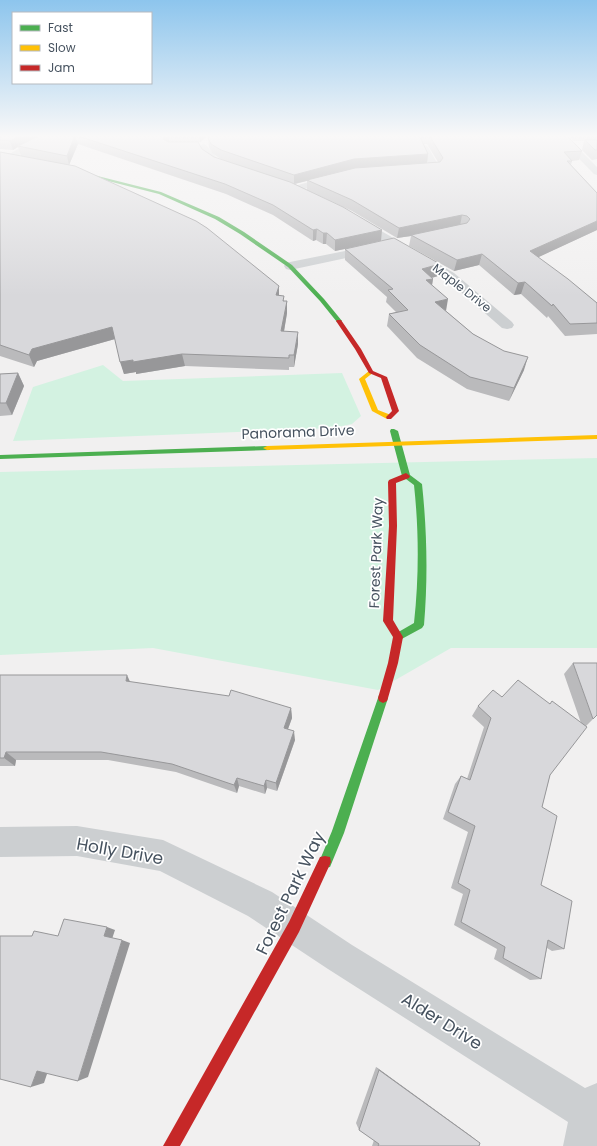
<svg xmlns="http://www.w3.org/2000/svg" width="597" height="1146" font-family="Poppins,sans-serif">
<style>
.green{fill:#d3f2e1}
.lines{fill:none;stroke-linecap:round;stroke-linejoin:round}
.street{fill:#cccfd1;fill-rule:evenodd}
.fast{fill:#4caf50;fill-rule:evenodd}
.slow{fill:#ffc107;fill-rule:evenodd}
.jam{fill:#c62828;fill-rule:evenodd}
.wall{fill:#bababc;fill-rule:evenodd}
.shaded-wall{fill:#979799}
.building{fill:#d8d8db;stroke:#979799}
.labels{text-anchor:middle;stroke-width:3.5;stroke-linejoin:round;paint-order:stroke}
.far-street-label{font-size:12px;fill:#46525f;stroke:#fff}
.street-label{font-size:14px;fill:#46525f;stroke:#fff}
.near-street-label{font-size:17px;fill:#46525f;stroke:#fff}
</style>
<rect width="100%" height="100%" fill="#f1f0f0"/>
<!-- green -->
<g class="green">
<polygon points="103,365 123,381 342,373 361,416 352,424 333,428 13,441 33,387"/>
<polygon points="597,458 597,648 451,648 378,690 153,648 0,655 0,472"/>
</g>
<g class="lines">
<!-- street -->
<g class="street">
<polygon points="43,135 51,135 47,141 11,159 5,159 4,157"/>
<polygon points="556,135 565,135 597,167 597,175 594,174"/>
<path d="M203 144 206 145 217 158 232 165 234 167 232 169C218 172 205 158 199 147Z"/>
<polygon points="424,144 428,147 440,168 435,171 409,170 407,168 409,166 429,165 420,147"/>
<polygon points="337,174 342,177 340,179 294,192 289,189 291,187"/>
<polygon points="357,217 454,273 512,322 514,325 512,328 507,329 502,328 446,279 407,257 353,222 352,220 353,218"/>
<polygon points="375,245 379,247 381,249 379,251 290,270 286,269 284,266 286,263 290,262"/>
<polygon points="77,826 163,840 272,892 352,945 585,1088 597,1083 597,1146 563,1146 568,1122 328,969 248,916 160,871 77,856 0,857 0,827"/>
</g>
<!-- fast -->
<g class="fast">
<polygon points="66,168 161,192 219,217 244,232 292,265 324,299 342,321 337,322 320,301 288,267 240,234 215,219 159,194 65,170"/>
<path d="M391 429H394L398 431 410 475 422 484C427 531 428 578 424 625L422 628 398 641 395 640 393 637 395 634 414 623C419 577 419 531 414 485L402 476 390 431Z"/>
<polygon points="267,446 270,446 270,450 0,459 0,455"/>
<polygon points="383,693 387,695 388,698 344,833 330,867 325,868 320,867 319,862 332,831 378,698 379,695"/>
</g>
<!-- slow -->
<g class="slow">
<polygon points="369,371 374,372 365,379 378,410 391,415 391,419 387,419 372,411 359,379"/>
<polygon points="597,435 597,439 267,450 263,448 267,446"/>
</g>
<!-- jam -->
<g class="jam">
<polygon points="337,320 341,320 361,349 373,371 387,377 399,411 391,419 387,419 386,417 392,411 381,378 369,373 355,349 336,321"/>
<polygon points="406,473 410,476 409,478 396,483 397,526 393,620 403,637 398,663 388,698 387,701 383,703 379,701 378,698 388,663 393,637 383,621 389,526 388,482 389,480"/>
<polygon points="325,856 330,857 331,862 299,932 180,1146 163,1146 289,922 320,857"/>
</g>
</g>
<!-- wall -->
<g class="wall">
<path d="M0 135H40L30 141 41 135H209L200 142H198L202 149 214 157 222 160 212 153 209 147 208 138 212 135H566L582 151 579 160 572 161 571 165 597 193V230L538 257 597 303V334L565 336 548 316 547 318 521 294 514 295 479 265 454 271 409 246 411 236 397 238 352 211 320 196 381 241 438 276 432 278 433 279 432 285 446 311 473 334 524 370 509 401 467 389 417 358 387 326 389 314 396 312 386 302 387 297 345 260V249L335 251 326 244H323L316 240 313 241 273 215 226 194 78 144 69 165 279 286V295L284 301H287V313L284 331 298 344 294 367H289V370L185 366 136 374V372L124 374 115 339 37 361 34 367 0 356V152L21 156 18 147 13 150 0 149ZM423 144H427L438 162 427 163 428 154ZM307 181V190L295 184Z"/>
<polygon points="567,135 597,135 597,159 592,160 582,150 584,141 574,141"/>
<polygon points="18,373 24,386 12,415 0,416 0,374"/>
<polygon points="573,663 593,719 586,726 550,775 542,807 541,885 564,949 552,951 547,948 541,979 530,980 494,959 497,949 454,925 463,894 451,888 468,832 443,819 455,784 461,776 467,779 484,727 472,716 478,706 502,697 550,704 581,723 564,674"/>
<polygon points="0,675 130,682 291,708 292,718 288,729 295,740 277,791 267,788 265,794 239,786 237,793 176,772 108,760 16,760 15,766 0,766"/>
<polygon points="376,1067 471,1136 479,1146 372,1146 374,1140 359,1130 356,1123"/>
</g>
<!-- shaded-wall -->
<g class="shaded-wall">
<polygon points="21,135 40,135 19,147 18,146 18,147 13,150 10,141"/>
<polygon points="75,135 78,144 69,165 67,156"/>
<polygon points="165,135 168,135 169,142 164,146 163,137"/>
<polygon points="200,135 209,135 200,142"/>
<polygon points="428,154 427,164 354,169 294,184 294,175 354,159"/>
<polygon points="462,215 460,226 411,235 411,236 397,238 399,228"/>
<polygon points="597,221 597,230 526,263 530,251"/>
<polygon points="317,229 316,240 313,241 313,230"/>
<polygon points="382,230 381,241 335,251 335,240"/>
<polygon points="323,233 327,233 326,244 323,244"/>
<polygon points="482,254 479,265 454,271 457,260"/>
<polygon points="440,264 438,276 420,281 422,269"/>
<polygon points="433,279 431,291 426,280"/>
<polygon points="525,282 521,294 514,295 518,283"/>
<polygon points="279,286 279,298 276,295"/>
<polygon points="448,299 446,311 435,302"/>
<polygon points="287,301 287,313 282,343 281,331"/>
<polygon points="112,327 115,339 37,361 34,367 29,355 32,349"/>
<polygon points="298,332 298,344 294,367 294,355"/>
<polygon points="182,354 185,366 136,374 136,372 124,374 120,362"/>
<polygon points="528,357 524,370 509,401 514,388"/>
<polygon points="18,373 24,386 12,415 6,403"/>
<polygon points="127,675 132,686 126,681"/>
<polygon points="291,708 292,718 285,737 284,728"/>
<polygon points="294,731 295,740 277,791 276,783"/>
<polygon points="6,752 16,760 15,766 4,758"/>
<polygon points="237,778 239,786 237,793 234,785"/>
<polygon points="266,780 267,788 265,794 264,786"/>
<polygon points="107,927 115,930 112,939 104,936"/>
<polygon points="122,940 130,943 88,1077 78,1081"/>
<polygon points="376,1067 471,1136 480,1143 379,1070"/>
<polygon points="49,1068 44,1083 31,1087 37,1071"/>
</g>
<!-- building -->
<g class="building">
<polygon points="0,135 21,135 10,141 0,140"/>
<polygon points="41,135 165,135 163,137 163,139 168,142 198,142 202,149 214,157 290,182 343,207 382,230 335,240 327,233 323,233 317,229 313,230 273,205 225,184 75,135 67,156 18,146"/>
<polygon points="212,135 422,135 420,137 428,154 354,159 294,175 221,150 211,144 208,138"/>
<polygon points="429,135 566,135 582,151 564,152 572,161 567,161 597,193 597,221 530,251 568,279 597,303 597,323 570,324 553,304 552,306 525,282 518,283 482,254 457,260 411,235 467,223 470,219 467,216 462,215 399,228 352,200 307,180 355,168 440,162 443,158"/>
<polygon points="585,140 597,140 597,150 595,150"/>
<polygon points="0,152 75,166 196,221 207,228 279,286 276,295 284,296 283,301 287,301 281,331 298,332 294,355 289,355 289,358 182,354 133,362 133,360 120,362 112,327 32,349 29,355 0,345"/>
<polygon points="394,238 440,264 422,269 433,279 426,280 448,299 435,302 473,334 504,351 528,357 514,388 470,377 420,345 389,314 408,310 388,290 393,289 345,249"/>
<polygon points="18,373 6,403 0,403 0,374"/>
<polygon points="573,663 597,663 597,715 593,719"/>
<polygon points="0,675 127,675 126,681 229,696 231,690 291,708 284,728 294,731 276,783 266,780 264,786 237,778 234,785 172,764 101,752 6,752 4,758 0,758"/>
<polygon points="518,680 550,704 552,701 587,727 550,775 542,807 557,816 541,885 572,901 564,949 548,940 541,979 503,958 505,947 461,922 470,890 458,883 475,826 448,812 461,776 470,780 491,718 478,706 493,690 502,697"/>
<polygon points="64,919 107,927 104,936 122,940 78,1081 37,1071 31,1087 0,1079 0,936 32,936 34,931 58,936"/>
<polygon points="379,1070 480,1143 479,1146 378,1146 379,1144 359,1130"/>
</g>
<!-- sky -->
<linearGradient id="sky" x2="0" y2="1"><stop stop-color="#8dc5ed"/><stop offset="0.46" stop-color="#f9f8f8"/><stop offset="1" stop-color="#f9f8f8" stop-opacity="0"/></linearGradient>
<rect width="597" height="296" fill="url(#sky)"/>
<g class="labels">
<!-- far-street labels -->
<g class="far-street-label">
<text transform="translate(462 288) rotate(38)" y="4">Maple Drive</text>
</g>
<!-- street labels -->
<g class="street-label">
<text transform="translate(298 432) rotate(-2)" y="5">Panorama Drive</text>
<text transform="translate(376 553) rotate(-88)" y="5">Forest Park Way</text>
</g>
<!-- near-street labels -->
<g class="near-street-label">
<text transform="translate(120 851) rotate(10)" y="6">Holly Drive</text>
<text transform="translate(290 893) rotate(-64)" y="6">Forest Park Way</text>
<text transform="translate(442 1021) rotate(32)" y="6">Alder Drive</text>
</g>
</g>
<!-- legend -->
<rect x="12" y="12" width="140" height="72" fill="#ffffff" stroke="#b5babf"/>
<rect x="20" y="25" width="20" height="6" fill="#4caf50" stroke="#b5babf"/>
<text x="48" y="32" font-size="12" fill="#46525f">Fast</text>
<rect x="20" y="45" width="20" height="6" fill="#ffc107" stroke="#b5babf"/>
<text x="48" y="52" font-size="12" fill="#46525f">Slow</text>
<rect x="20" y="65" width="20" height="6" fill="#c62828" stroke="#b5babf"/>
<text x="48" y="72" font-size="12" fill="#46525f">Jam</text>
</svg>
